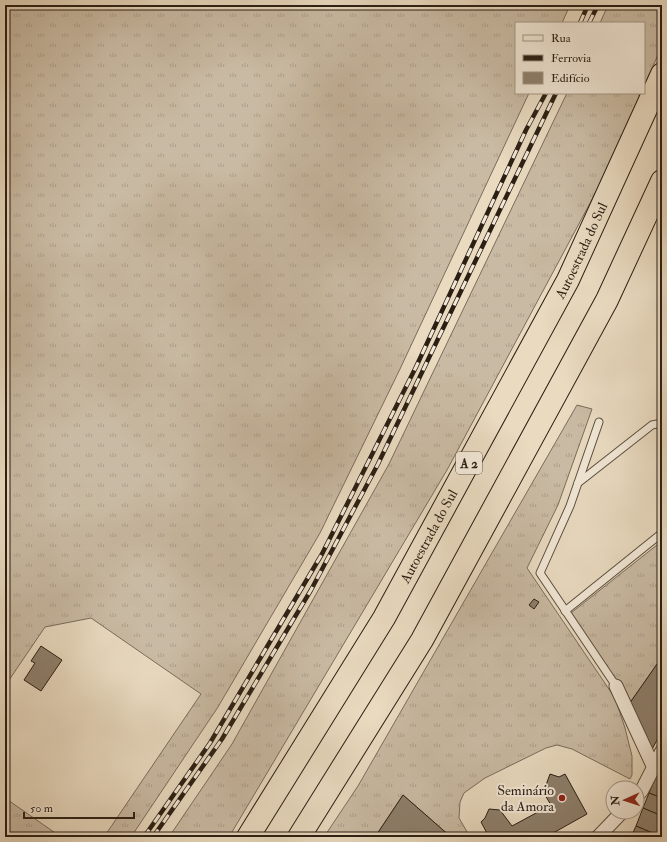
<svg xmlns="http://www.w3.org/2000/svg" width="667" height="842" font-family="'IM FELL Double Pica',serif">
<style>
.grass{fill:url(#grass-tufts);stroke:#7a6c5c}
.building{fill:#8e806d;stroke:#2b1f14}
.lines{fill:none;stroke-linecap:round;stroke-linejoin:round}
.service-casing{stroke:#5a4e3f;stroke-width:9}
.minor-casing{stroke:#5a4e3f;stroke-width:15}
.motorway-casing{stroke:#2b1f14;stroke-width:24}
.service{stroke:#f1e7d6;stroke-width:7}
.minor{stroke:#f1e7d6;stroke-width:13}
.motorway{stroke:#e9dac0;stroke-width:22}
.rail-casing{stroke:#2b1f14;stroke-width:4.5}
.rail{stroke:#f1e7d6;stroke-width:3;stroke-dasharray:9;stroke-linecap:butt}
.poi-dot{fill:#8f2418;stroke:#f1e7d6;stroke-width:1.5}
.labels{text-anchor:middle;stroke-width:4;stroke-linejoin:round;paint-order:stroke}
.shield{fill:#f1e7d6;stroke:#665b4e;stroke-width:1}
.shield-label{font-size:13px;font-weight:bold;fill:#2b1f14}
.street-label{font-size:14px;fill:#2b1f14;stroke:#f1e7d6}
.poi-label{font-size:14px;fill:#2b1f14;stroke:#f1e7d6;text-anchor:end}
</style>
<defs>
<pattern id="grass-tufts" width="24" height="20" patternUnits="userSpaceOnUse"><rect width="24" height="20" fill="#c9baa3"/><path d="M3 7l-1-3M5 7V3M7 7l1-3M15 17l-1-3M17 17v-4M19 17l1-3" fill="none" stroke="#ad9f8b"/></pattern>
</defs>
<rect width="100%" height="100%" fill="#e9dac0"/>
<filter id="stains"><feTurbulence type="fractalNoise" baseFrequency=".005" numOctaves="4"/><feColorMatrix values="0 0 0 0 .2 0 0 0 0 .09 0 0 0 0 .02 0 0 0 .5 -.17"/></filter>
<radialGradient id="worn" r=".72"><stop offset=".6" stop-color="#630" stop-opacity="0"/><stop offset="1" stop-color="#630" stop-opacity=".3"/></radialGradient>
<!-- grass -->
<g class="grass">
<polygon points="5,5 570,5 562,23 516,23 516,93 529,93 400,369 320,533 218,707 131,837 104,837 201,694 91,618 45,627 5,686"/>
<polygon points="608,5 662,5 662,46 644,86 644,23 600,23"/>
<polygon points="567,93 641,93 596,192 447,470 229,837 169,837 232,744 389,464"/>
<polygon points="577,405 592,409 558,505 527,568 615,698 625,728 632,756 632,775 630,779 572,749 557,745 546,748 485,778 464,793 460,802 459,818 470,837 451,837 403,795 375,837 324,837 358,786"/>
<polygon points="662,541 662,657 627,707 571,613"/>
<polygon points="5,798 61,837 5,837"/>
</g>
<!-- building -->
<g class="building">
<polygon points="534,599 539,602 534,609 529,605"/>
<polygon points="41,646 62,660 41,691 24,680 35,663 31,661"/>
<polygon points="662,657 662,731 651,751 627,707"/>
<polygon points="550,774 559,777 565,774 587,814 546,837 489,837 481,822 485,818 489,809 500,810 512,826 551,805 542,790 546,785"/>
<polygon points="656,776 662,778 662,798 649,793"/>
<polygon points="649,793 662,798 662,816 643,808"/>
<polygon points="403,795 451,837 375,837"/>
<polygon points="643,808 662,816 662,837 636,826"/>
<polygon points="636,826 662,837 631,837"/>
</g>
<g class="lines">
<defs>
<g id="service">
<polyline points="599,422 570,506 540,573 616,686"/>
<polyline points="578,483 652,425 662,423"/>
<polyline points="565,611 662,533"/>
</g>
<g id="minor">
<polyline points="616,686 654,768"/>
<polyline points="637,796 642,790 662,751"/>
<polyline points="598,837 622,812"/>
</g>
<g id="motorway">
<path id="s1" d="M248 837 384 618 568 280 662 74"/>
<polyline points="299,837 422,640 607,300 662,181"/>
</g>
</defs>
<!-- service casing -->
<use href="#service" class="service-casing"/>
<!-- minor casing -->
<use href="#minor" class="minor-casing"/>
<!-- motorway casing -->
<use href="#motorway" class="motorway-casing"/>
<!-- service -->
<use href="#service" class="service"/>
<!-- minor -->
<use href="#minor" class="minor"/>
<!-- motorway -->
<use href="#motorway" class="motorway"/>
<defs>
<g id="rail">
<polyline points="580,23 588,5"/>
<polyline points="589,23 598,5"/>
<polyline points="144,837 210,743 322,554 416,367 526,130 546,93"/>
<polyline points="153,837 222,739 311,590 378,464 556,93"/>
</g>
</defs>
<!-- rail casing -->
<use href="#rail" class="rail-casing"/>
<!-- rail -->
<use href="#rail" class="rail"/>
</g>
<!-- markers -->
<circle class="poi-dot" cx="562" cy="798" r="4"/>
<g class="labels">
<!-- shield labels -->
<rect class="shield" x="456" y="452" width="26" height="22" rx="3"/>
<g class="shield-label">
<text x="469" y="468">A 2</text>
</g>
<!-- street labels -->
<g class="street-label">
<text dy="5" stroke="none"><textPath href="#s1" startOffset="675">Autoestrada do Sul</textPath></text>
<text dy="5" stroke="none"><textPath href="#s1" startOffset="351">Autoestrada do Sul</textPath></text>
</g>
<!-- poi labels -->
<g class="poi-label">
<text x="554" y="795">Seminário<tspan x="554" dy="16">da Amora</tspan></text>
</g>
</g>
<!-- margin -->
<rect width="667" height="842" fill="none" stroke="#e9dac0" stroke-width="20"/>
<rect x="6" y="6" width="655" height="830" fill="none" stroke="#2b1f14" stroke-width="2"/>
<rect x="10" y="10" width="647" height="822" fill="none" stroke="#2b1f14"/>
<!-- legend -->
<rect x="515" y="22" width="130" height="72" fill="#f1e7d6" stroke="#a29788"/>
<rect x="523" y="35" width="20" height="6" fill="#f1e7d6" stroke="#a29788"/>
<text x="551" y="42" font-size="12" fill="#2b1f14">Rua</text>
<rect x="523" y="55" width="20" height="6" fill="#2b1f14" stroke="#a29788"/>
<text x="551" y="62" font-size="12" fill="#2b1f14">Ferrovia</text>
<rect x="523" y="72" width="20" height="12" fill="#8e806d" stroke="#a29788"/>
<text x="551" y="82" font-size="12" fill="#2b1f14">Edifício</text>
<!-- north arrow -->
<g transform="translate(625 800) rotate(267)"><circle r="19" fill="#f1e7d6" stroke="#a29788"/>
<path d="M0-3L7 15L0 10L-7 15Z" fill="#8f2418"/>
<text y="-6" font-size="11" font-weight="bold" text-anchor="middle" fill="#2b1f14">N</text>
</g>
<!-- scale -->
<path d="M24 812v6h110v-6" fill="none" stroke="#2b1f14" stroke-width="2"/>
<text x="30" y="812" font-size="12" fill="#2b1f14" stroke="#f1e7d6" stroke-width="3" paint-order="stroke">50 m</text>
<rect width="100%" height="100%" filter="url(#stains)"/>
<rect width="100%" height="100%" fill="url(#worn)"/>
</svg>
